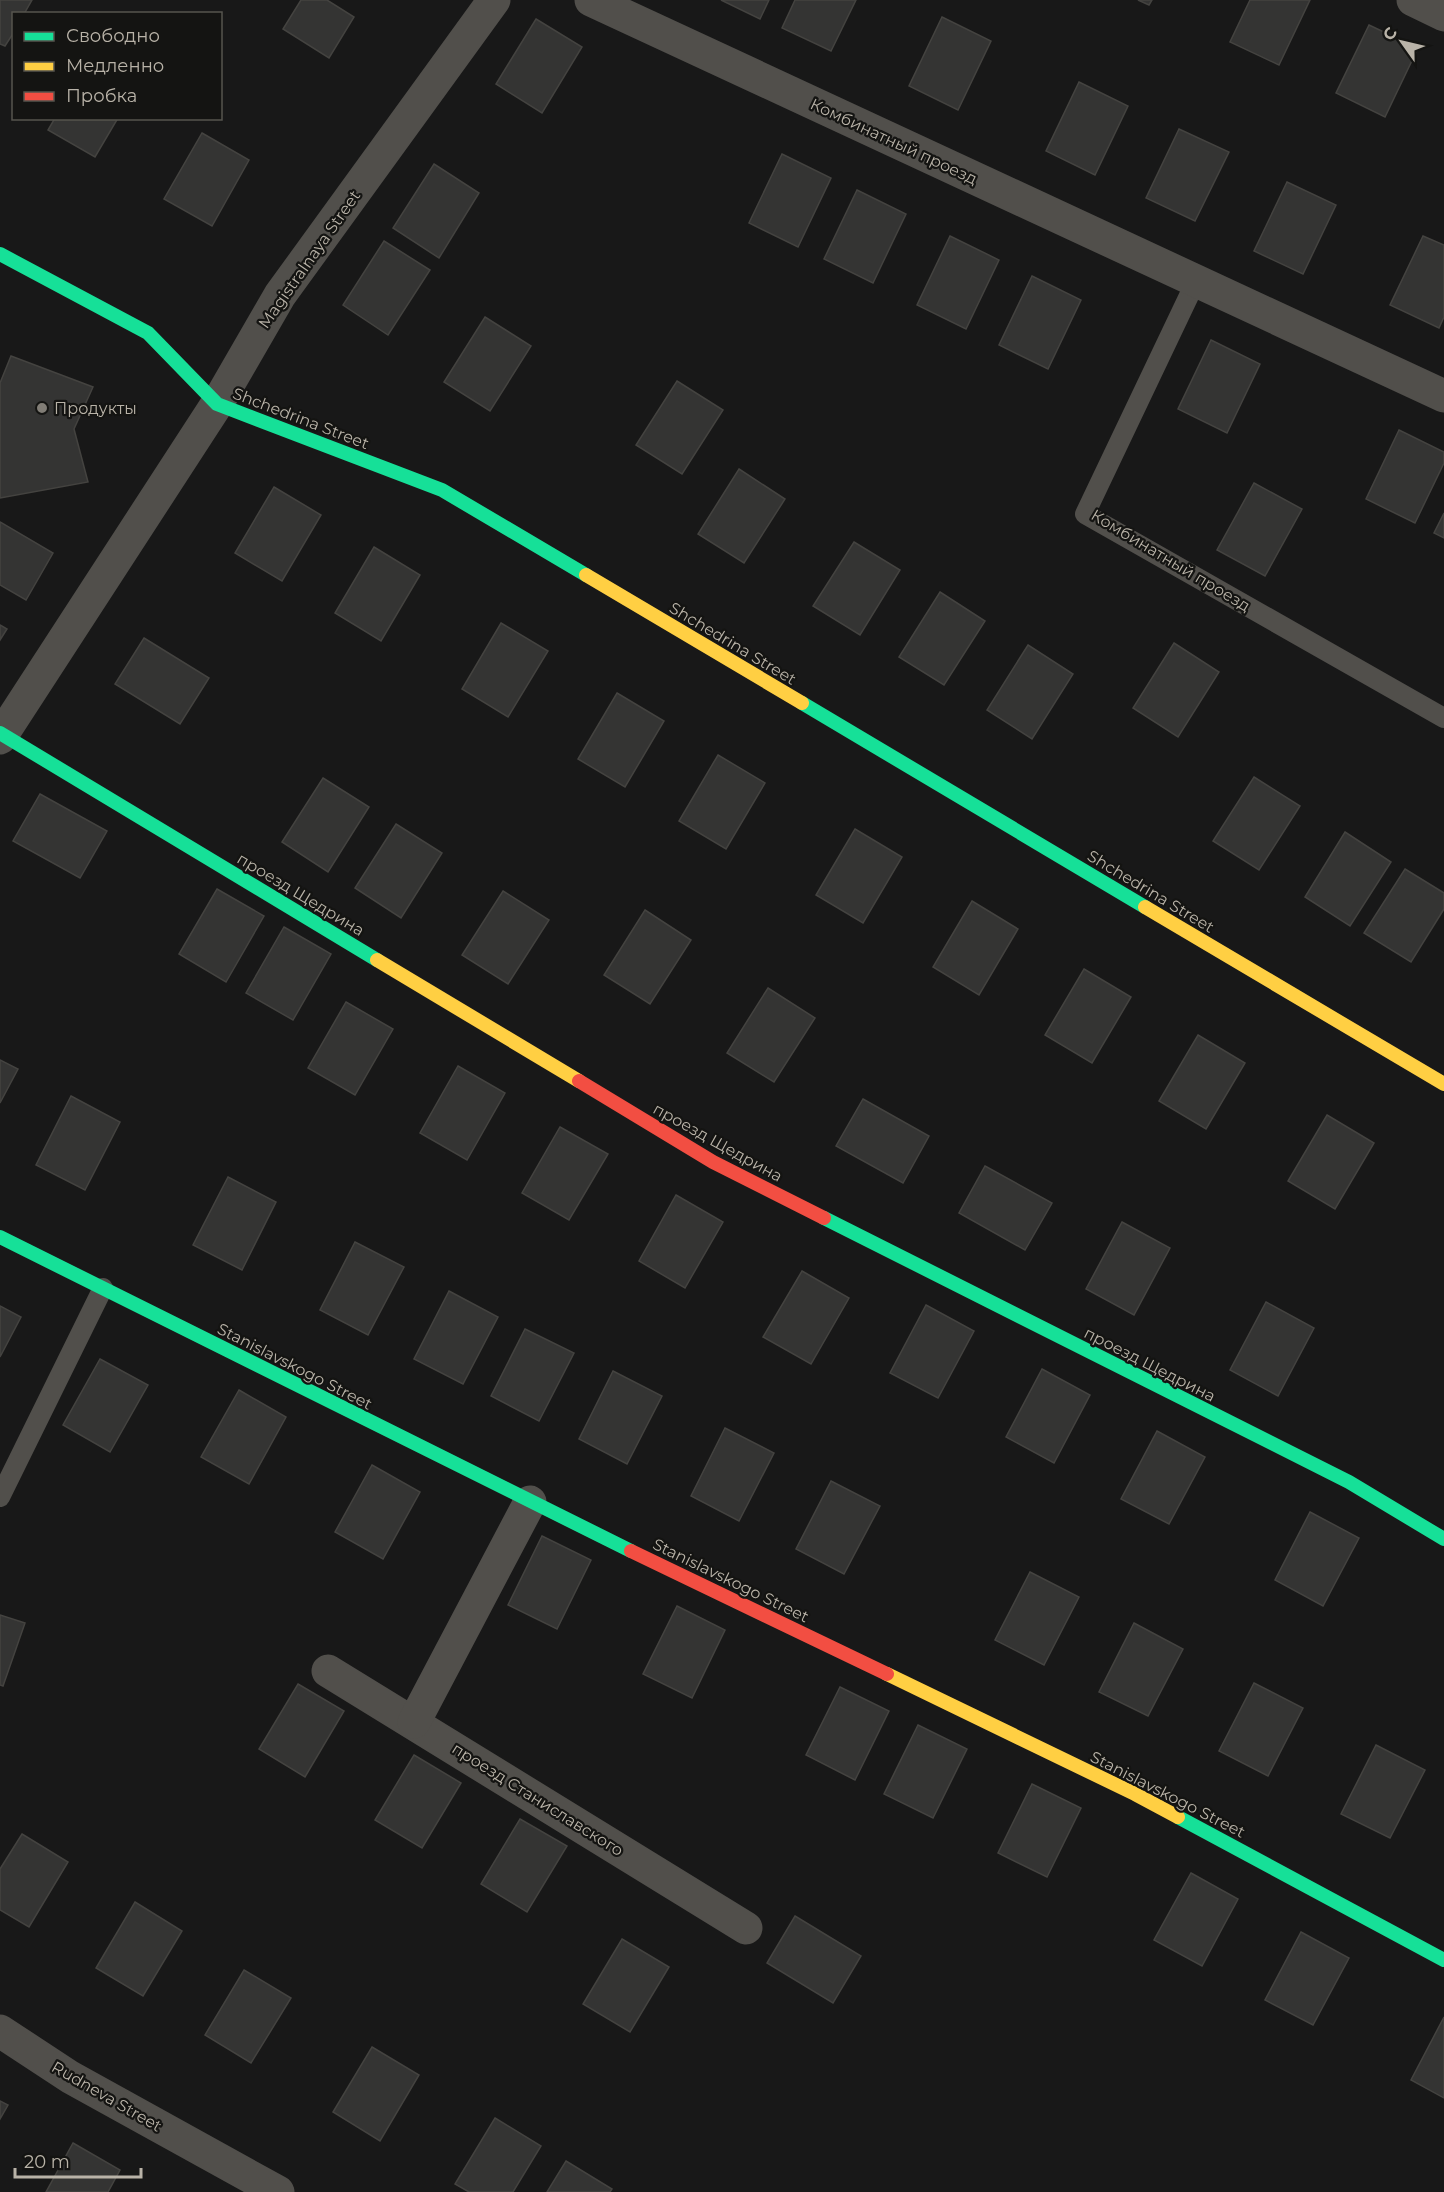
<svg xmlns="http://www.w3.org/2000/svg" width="1444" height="2192" font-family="Montserrat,sans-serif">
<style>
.building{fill:#343433;stroke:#444340;stroke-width:1.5}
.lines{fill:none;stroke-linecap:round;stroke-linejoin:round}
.lane{stroke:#514f4b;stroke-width:20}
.street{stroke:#514f4b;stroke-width:33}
.fast{stroke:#16e098;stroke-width:14}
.slow{stroke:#ffcf43;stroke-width:14}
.jam{stroke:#f24e42;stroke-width:14}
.poi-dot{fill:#817d76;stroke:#141412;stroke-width:2}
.labels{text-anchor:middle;stroke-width:4.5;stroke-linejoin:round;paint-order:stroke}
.street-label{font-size:16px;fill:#b9b3a8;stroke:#141412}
.poi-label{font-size:16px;fill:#b9b3a8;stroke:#141412;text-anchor:start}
</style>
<rect width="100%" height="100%" fill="#181818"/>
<!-- building -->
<g class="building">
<polygon points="0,0 32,0 24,14 14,14 14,32 5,46 0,44"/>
<polygon points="301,0 327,0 354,17 329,58 283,29"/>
<polygon points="721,0 769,0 760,19"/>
<polygon points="795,0 856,0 831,51 782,28"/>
<polygon points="1138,0 1152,0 1149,5"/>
<polygon points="1250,0 1310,0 1279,65 1230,42"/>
<polygon points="942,17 991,41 958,110 909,86"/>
<polygon points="536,19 582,47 542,113 496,84"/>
<polygon points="1369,25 1418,48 1385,117 1336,93"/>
<polygon points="1079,82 1128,106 1095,175 1046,151"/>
<polygon points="55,118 118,118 95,157 48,130"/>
<polygon points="1179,129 1229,152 1195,221 1146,198"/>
<polygon points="202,133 249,160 212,226 164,199"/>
<polygon points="782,154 831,178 798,247 749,223"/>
<polygon points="434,164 479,193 439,258 393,228"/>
<polygon points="1287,182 1336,205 1303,274 1254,251"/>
<polygon points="857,190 906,214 873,283 824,259"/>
<polygon points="950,236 999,260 966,329 917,305"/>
<polygon points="1423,236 1444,245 1444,317 1439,328 1390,305"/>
<polygon points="384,241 430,270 388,335 343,305"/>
<polygon points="1032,276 1081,300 1048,369 999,345"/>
<polygon points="485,317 531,346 490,411 444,382"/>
<polygon points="1211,340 1260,364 1227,433 1178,409"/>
<polygon points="11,356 93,387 74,429 88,482 0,498 0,383"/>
<polygon points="677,381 723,410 682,474 636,445"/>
<polygon points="1399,430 1444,452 1444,463 1415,523 1366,499"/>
<polygon points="739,469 785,499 744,563 698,534"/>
<polygon points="1254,483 1302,509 1265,576 1217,550"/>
<polygon points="274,487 321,515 282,581 235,553"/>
<polygon points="1444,513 1444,538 1434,533"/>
<polygon points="0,522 53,553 26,600 0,585"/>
<polygon points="854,542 900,570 860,635 813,606"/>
<polygon points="374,547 420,575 381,641 335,613"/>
<polygon points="940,592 985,621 944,685 899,657"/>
<polygon points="501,623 548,651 508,717 462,689"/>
<polygon points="0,625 7,629 0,640"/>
<polygon points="144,638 209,678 180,724 115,684"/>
<polygon points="1174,643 1219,672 1178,737 1133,708"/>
<polygon points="1028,645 1073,674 1032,739 987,710"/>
<polygon points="617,693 664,721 625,787 578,759"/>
<polygon points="718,755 765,783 726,849 679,821"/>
<polygon points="1254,777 1300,806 1259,870 1213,841"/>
<polygon points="323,778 369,807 328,872 282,842"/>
<polygon points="40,794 107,831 80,878 13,841"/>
<polygon points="396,824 442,853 401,918 355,888"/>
<polygon points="855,829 902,857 863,923 816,895"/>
<polygon points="1345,832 1391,862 1350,926 1305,897"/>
<polygon points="1405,869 1444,893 1444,909 1411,962 1364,933"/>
<polygon points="217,889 264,916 226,982 179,954"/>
<polygon points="503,891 549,920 508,984 462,955"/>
<polygon points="972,901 1018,929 979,995 933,967"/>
<polygon points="645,910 691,940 650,1004 604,975"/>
<polygon points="284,927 331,954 293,1020 246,993"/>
<polygon points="1084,969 1131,997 1092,1063 1045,1035"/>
<polygon points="768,988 815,1018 774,1082 727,1053"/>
<polygon points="346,1002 393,1029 355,1095 308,1068"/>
<polygon points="1198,1035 1245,1063 1206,1129 1159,1101"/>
<polygon points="0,1060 18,1069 0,1103"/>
<polygon points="458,1066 505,1093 467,1160 420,1133"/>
<polygon points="71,1096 120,1122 85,1190 36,1165"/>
<polygon points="863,1099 929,1136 903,1183 836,1146"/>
<polygon points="1327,1115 1374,1143 1335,1209 1288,1181"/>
<polygon points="560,1127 608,1154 569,1220 522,1193"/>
<polygon points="985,1166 1052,1203 1025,1250 959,1213"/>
<polygon points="228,1177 276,1202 242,1270 193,1245"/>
<polygon points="676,1195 723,1222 685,1288 639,1261"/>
<polygon points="1122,1222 1170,1248 1134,1315 1086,1289"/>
<polygon points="355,1242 404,1267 368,1335 320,1310"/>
<polygon points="802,1271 849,1298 811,1364 763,1337"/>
<polygon points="449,1291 498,1317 463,1384 414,1359"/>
<polygon points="1266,1302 1314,1328 1278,1396 1230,1370"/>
<polygon points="926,1305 974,1331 938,1398 890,1373"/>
<polygon points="0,1306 21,1317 0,1357"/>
<polygon points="525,1329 574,1353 539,1421 491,1396"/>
<polygon points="100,1359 148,1385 110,1452 63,1425"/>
<polygon points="1042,1369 1090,1395 1054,1463 1006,1437"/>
<polygon points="613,1371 662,1396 627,1464 579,1439"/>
<polygon points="239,1390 286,1417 249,1484 201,1457"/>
<polygon points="725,1428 774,1453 739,1521 691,1496"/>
<polygon points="1157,1431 1205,1457 1169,1524 1121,1499"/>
<polygon points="372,1465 420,1492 383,1559 335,1532"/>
<polygon points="831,1481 880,1506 844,1574 796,1549"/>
<polygon points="1310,1512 1359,1538 1323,1606 1275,1580"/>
<polygon points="542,1536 591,1560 557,1629 508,1605"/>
<polygon points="1030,1572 1079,1597 1044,1665 995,1640"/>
<polygon points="677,1606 725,1630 692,1698 643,1674"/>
<polygon points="0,1615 25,1623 3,1686 0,1685"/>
<polygon points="1134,1623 1183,1649 1148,1716 1099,1692"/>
<polygon points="1254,1683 1303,1708 1268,1776 1219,1751"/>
<polygon points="298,1684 344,1711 305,1777 259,1749"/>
<polygon points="840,1687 889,1711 855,1780 806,1755"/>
<polygon points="918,1725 967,1749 933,1818 884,1794"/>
<polygon points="1376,1745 1425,1770 1390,1838 1341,1814"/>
<polygon points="414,1755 461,1783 422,1848 375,1820"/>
<polygon points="1032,1784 1081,1808 1047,1877 998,1853"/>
<polygon points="520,1819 567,1846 527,1912 481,1884"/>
<polygon points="22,1834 68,1862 29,1927 0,1910 0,1869"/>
<polygon points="1191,1873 1238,1899 1202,1966 1154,1940"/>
<polygon points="135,1902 182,1931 143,1996 96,1968"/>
<polygon points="795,1916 861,1956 833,2003 767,1963"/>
<polygon points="1301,1932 1349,1958 1313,2025 1265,2000"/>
<polygon points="622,1939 669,1967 630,2032 583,2004"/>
<polygon points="244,1970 291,1998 251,2063 205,2035"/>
<polygon points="1444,2017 1444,2098 1411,2080"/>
<polygon points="372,2047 419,2075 380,2141 333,2112"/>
<polygon points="0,2101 8,2105 0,2119"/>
<polygon points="495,2118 541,2146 513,2192 469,2192 455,2184"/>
<polygon points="73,2143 120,2170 108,2192 46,2192"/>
<polygon points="566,2161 612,2189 610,2192 547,2192"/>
</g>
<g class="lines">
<!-- lane -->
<g class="lane">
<polyline points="1196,281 1085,514 1444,718"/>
<polyline points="0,1497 103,1288"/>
</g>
<!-- street -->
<g class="street">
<polyline points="591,0 1444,396"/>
<polyline points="1413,0 1444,15"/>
<polyline points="0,738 217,404 280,295 494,0"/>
<polyline points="328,1671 746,1928"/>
<polyline points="414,1722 530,1502"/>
<polyline points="0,2031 70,2077 278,2192"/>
</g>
<!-- fast -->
<g class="fast">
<polyline points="0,254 148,333 217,404 442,490 586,575"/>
<polyline points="802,703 1145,907"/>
<polyline points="0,733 377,960"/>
<polyline points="824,1218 1349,1482 1444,1539"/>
<polyline points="0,1237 631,1551"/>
<polyline points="1178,1817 1444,1960"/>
</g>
<!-- slow -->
<g class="slow">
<polyline points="586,575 802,703"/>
<polyline points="1145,907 1444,1084"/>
<polyline points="377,960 579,1081"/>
<polyline points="887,1674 1135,1794 1178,1817"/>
</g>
<!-- jam -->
<g class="jam">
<polyline points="579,1081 713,1162 824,1218"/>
<polyline points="631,1551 887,1674"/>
</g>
</g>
<!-- markers -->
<circle class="poi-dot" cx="42" cy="408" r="6"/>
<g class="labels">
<!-- street labels -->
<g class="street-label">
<text transform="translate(894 141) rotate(25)" y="6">Комбинатный проезд</text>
<text transform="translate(309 259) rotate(-55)" y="6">Magistralnaya Street</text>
<text transform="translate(301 418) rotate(21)" y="6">Shchedrina Street</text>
<text transform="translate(1171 560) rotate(31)" y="6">Комбинатный проезд</text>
<text transform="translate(733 643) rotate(31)" y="6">Shchedrina Street</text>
<text transform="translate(1151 891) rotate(31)" y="6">Shchedrina Street</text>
<text transform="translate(301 894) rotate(31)" y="6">проезд Щедрина</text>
<text transform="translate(718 1142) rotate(29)" y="6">проезд Щедрина</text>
<text transform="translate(1150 1364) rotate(27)" y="6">проезд Щедрина</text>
<text transform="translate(295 1366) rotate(27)" y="6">Stanislavskogo Street</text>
<text transform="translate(731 1580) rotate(26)" y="6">Stanislavskogo Street</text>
<text transform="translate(1168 1794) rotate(27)" y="6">Stanislavskogo Street</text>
<text transform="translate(538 1799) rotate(32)" y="6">проезд Станиславского</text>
<text transform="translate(107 2096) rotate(30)" y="6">Rudneva Street</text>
</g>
<!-- poi labels -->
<g class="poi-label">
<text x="54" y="414">Продукты</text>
</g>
</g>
<!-- legend -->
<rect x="12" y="12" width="210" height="108" fill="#141412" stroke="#56544e" stroke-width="1.5"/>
<rect x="24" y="32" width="30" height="9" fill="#16e098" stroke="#56544e" stroke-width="1.5"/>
<text x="66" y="42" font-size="18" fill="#b9b3a8">Свободно</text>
<rect x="24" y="62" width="30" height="9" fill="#ffcf43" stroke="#56544e" stroke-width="1.5"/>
<text x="66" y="72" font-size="18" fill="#b9b3a8">Медленно</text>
<rect x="24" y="92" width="30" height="9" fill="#f24e42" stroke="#56544e" stroke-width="1.5"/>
<text x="66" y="102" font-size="18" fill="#b9b3a8">Пробка</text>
<!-- north arrow -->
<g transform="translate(1402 42) rotate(304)" stroke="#141412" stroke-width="4.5" paint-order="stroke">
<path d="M0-4.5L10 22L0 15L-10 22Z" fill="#b9b3a8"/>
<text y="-9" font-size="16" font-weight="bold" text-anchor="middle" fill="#b9b3a8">С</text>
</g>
<!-- scale -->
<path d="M15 2168v9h126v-9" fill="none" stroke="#b9b3a8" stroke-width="3"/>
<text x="24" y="2168" font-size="18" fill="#b9b3a8" stroke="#141412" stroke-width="4.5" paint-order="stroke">20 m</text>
</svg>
